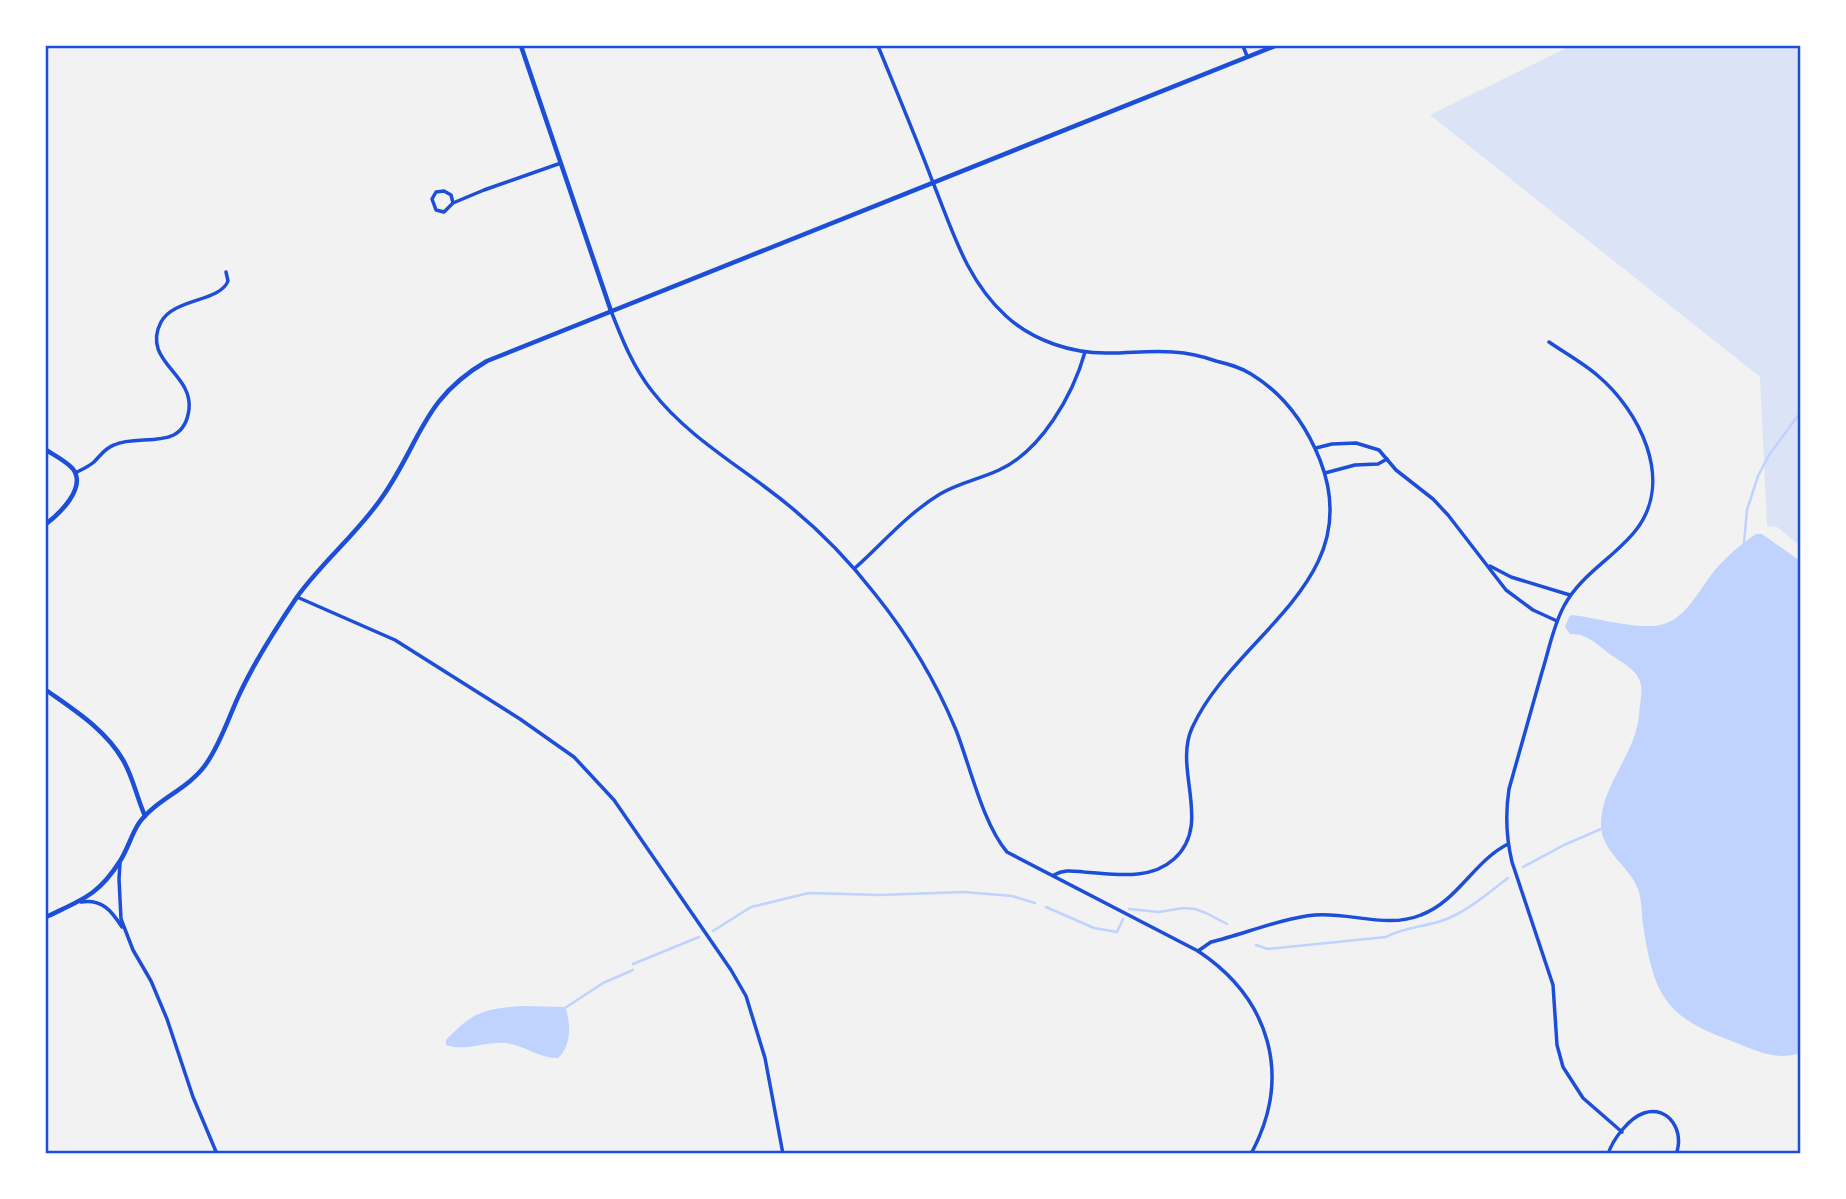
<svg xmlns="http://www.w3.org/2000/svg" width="1846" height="1199" font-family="Montserrat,sans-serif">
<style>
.green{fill:#dbe4f7}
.water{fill:#bfd3fe}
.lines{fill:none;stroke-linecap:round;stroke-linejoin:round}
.stream{stroke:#bfd3fe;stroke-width:2.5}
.minor{stroke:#1d4ed8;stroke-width:3.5}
.tertiary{stroke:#1d4ed8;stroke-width:4.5}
.neatline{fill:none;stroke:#1d4ed8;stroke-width:2.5}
</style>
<rect width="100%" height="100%" fill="#f2f2f2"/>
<!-- green -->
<polygon class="green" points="1570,46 1800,46 1800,546 1777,527 1767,526 1760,377 1430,115"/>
<!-- water -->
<g class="water">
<path d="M1756 534H1762L1800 561V1053C1776 1061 1757 1051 1734 1042 1669 1018 1655 1000 1644 931 1641 917 1643 903 1638 889 1629 866 1602 852 1601 826 1600 794 1624 766 1634 737 1638 727 1639 716 1640 705 1641 697 1643 687 1639 679 1635 669 1620 661 1611 655 1598 645 1587 633 1570 634L1565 627 1569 617 1572 615C1597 618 1622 626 1648 626 1683 628 1696 593 1715 570 1727 556 1741 544 1756 534Z"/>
<path d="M522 1006 563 1007 566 1009C571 1025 571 1047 558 1058 540 1059 524 1045 506 1043 486 1041 464 1052 446 1045V1040C473 1012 483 1009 522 1006Z"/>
</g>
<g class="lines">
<!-- stream -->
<g class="stream">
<polyline points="1744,543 1747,510 1758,476 1769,455 1800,413"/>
<polyline points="1523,867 1564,845 1601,829"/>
<polyline points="1046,907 1094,928 1117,932 1123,919"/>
<polyline points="1129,909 1159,912 1183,908 1195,909 1206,913 1227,924"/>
<polyline points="713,931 751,907 809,893 880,895 964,892 1012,896 1035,903"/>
<path d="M1256 945 1268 949 1386 937C1404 927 1425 927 1444 920 1468 911 1488 893 1508 878"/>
<polyline points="633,964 699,937"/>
<polyline points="565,1008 603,983 633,970"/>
</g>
<!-- minor -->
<g class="minor">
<path d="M878 46C896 90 915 135 932 180 952 229 966 280 1006 316 1033 341 1073 354 1110 353 1131 353 1152 350 1173 352 1188 353 1202 356 1216 361 1228 364 1240 367 1251 374 1284 394 1306 425 1320 460 1368 582 1234 635 1192 728 1173 770 1213 824 1174 859 1150 881 1114 874 1084 872 1073 871 1064 869 1054 875"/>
<polyline points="1243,46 1247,56"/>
<polyline points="453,203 451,195 444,191 436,192 432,199 436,210 444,212 453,203 484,190 561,163"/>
<path d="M611 311C622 339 633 367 652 391 683 431 725 457 765 487 806 517 844 554 875 594 908 635 936 682 956 730 970 766 983 824 1007 852L1198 951C1270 999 1293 1076 1251 1154"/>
<path d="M1549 342C1565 353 1583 363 1597 375 1639 410 1675 480 1636 530 1614 558 1581 574 1564 606 1553 626 1549 650 1542 672 1531 711 1520 750 1509 789 1505 815 1506 837 1512 862L1553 985 1557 1045 1563 1067 1583 1098 1622 1132"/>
<polyline points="1316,448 1332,444 1356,443 1379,450 1396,470 1433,499 1448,515 1506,590 1533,610 1557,621"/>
<path d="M75 473C81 470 88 467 94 462 100 456 105 448 114 445 140 433 184 453 189 409 193 373 141 361 161 322 174 298 220 302 228 281L226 272"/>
<polyline points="1325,473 1355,465 1378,464 1387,459"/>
<polyline points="1490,566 1511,577 1570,595"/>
<path d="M855 568C883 543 907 514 940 494 958 483 980 479 999 470 1041 451 1073 395 1085 352"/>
<polyline points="297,597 395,640 520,719 574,757 614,800 731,970 746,996 765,1058 783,1154"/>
<polyline points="120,863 119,879 121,919 133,950 151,981 167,1019 193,1097 217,1154"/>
<path d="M81 902C102 899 111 910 122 927"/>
<path d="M1198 951 1211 942C1244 934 1282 918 1315 915 1350 912 1387 929 1421 915 1458 901 1474 861 1508 844"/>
<path d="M1608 1154C1613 1139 1629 1118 1644 1113 1669 1105 1685 1132 1676 1154"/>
</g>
<!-- tertiary -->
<g class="tertiary">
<polyline points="521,46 611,311"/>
<path d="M46 450C54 455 66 461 73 469 87 488 59 514 46 524"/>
<path d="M46 690C74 710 105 729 123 760 133 777 137 798 145 816"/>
<path d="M46 917C81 900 98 896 120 861 128 849 131 835 139 823 155 800 189 789 206 764 221 743 229 716 240 693 256 659 276 628 297 597 323 561 358 533 383 496 421 441 423 398 487 361L1275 46"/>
</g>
</g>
<!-- border -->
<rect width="1846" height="1199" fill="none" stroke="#ffffff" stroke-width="94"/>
<rect x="47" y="47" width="1752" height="1105" class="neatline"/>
</svg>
